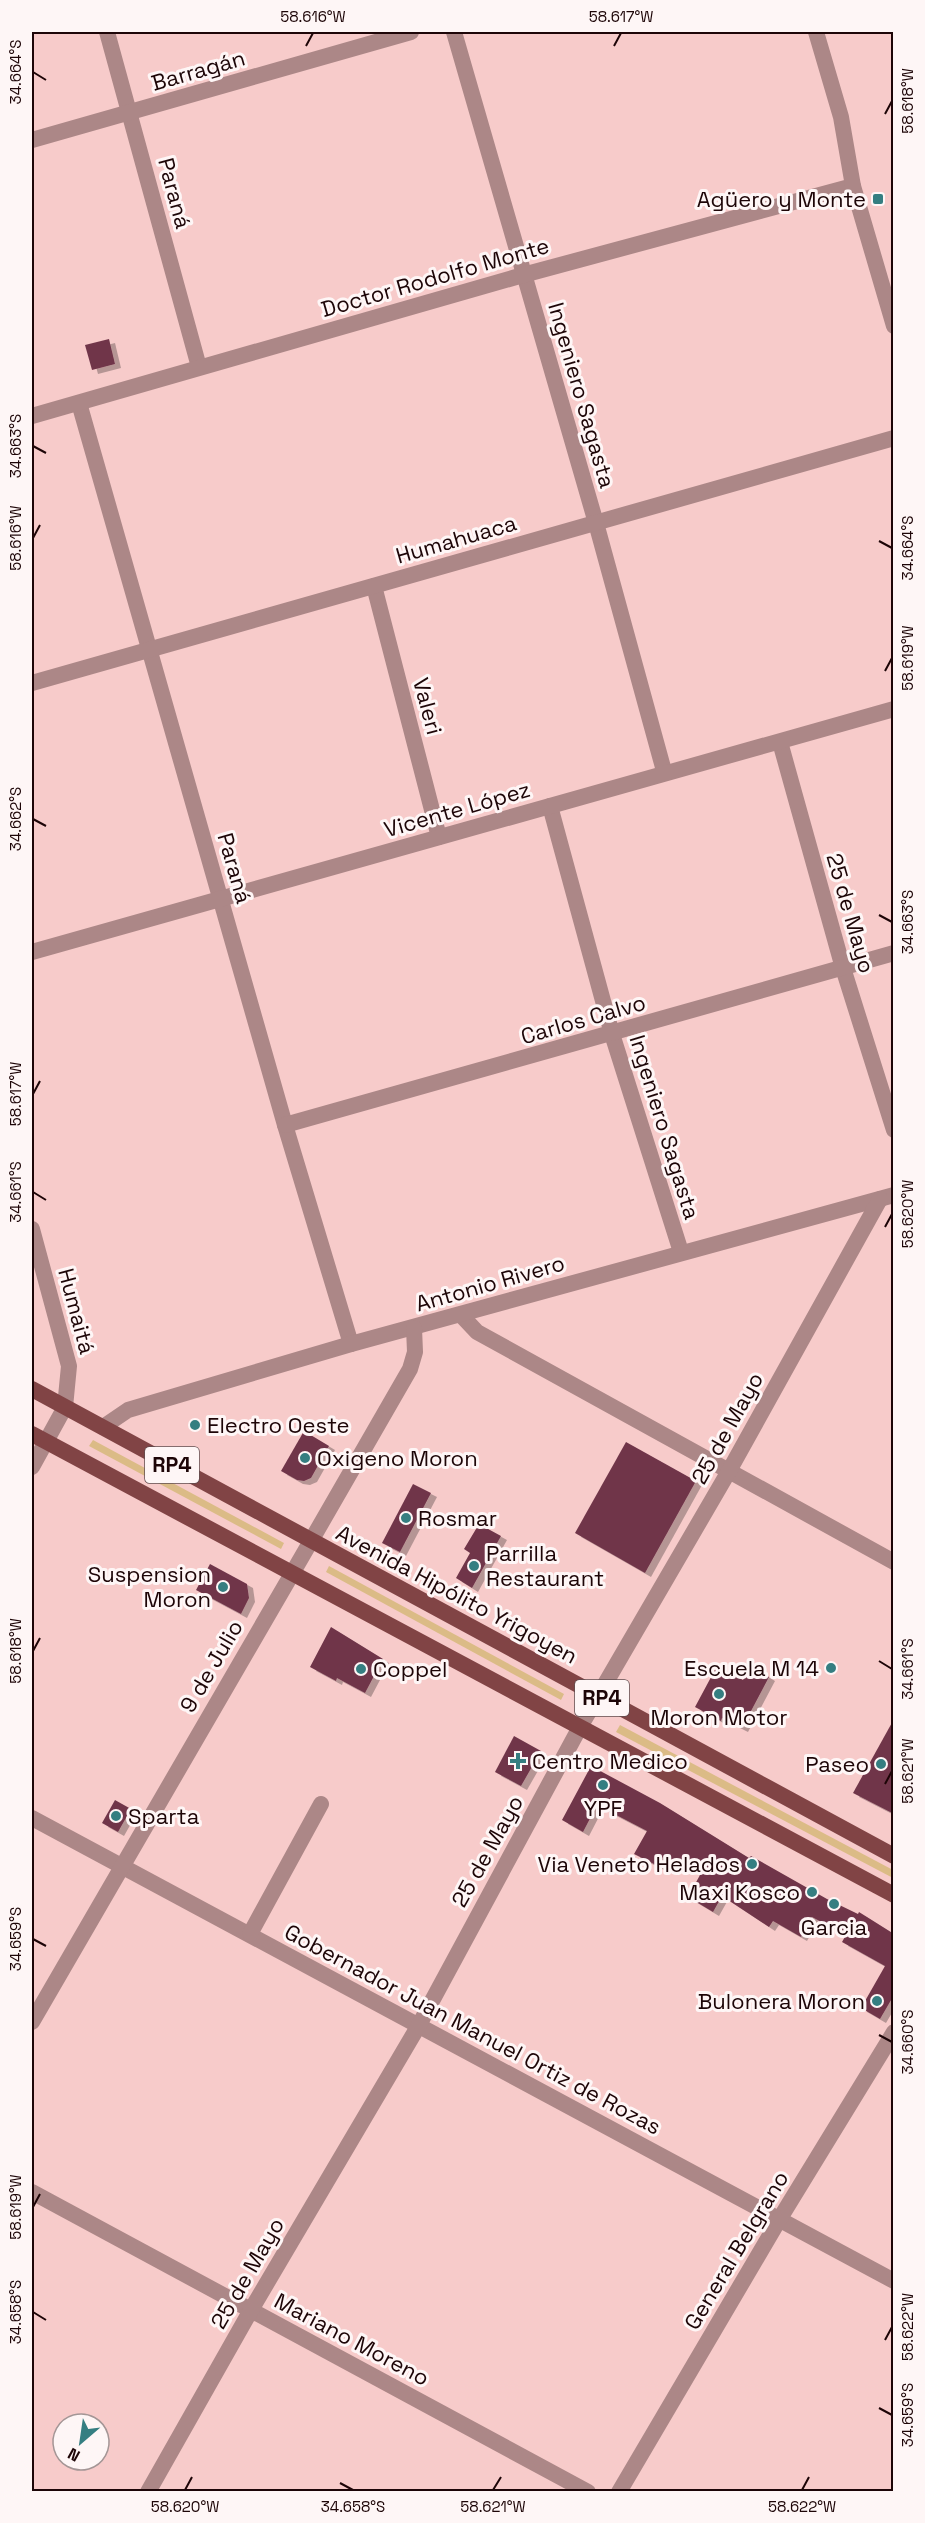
<svg xmlns="http://www.w3.org/2000/svg" width="925" height="2523" font-family="'Space Grotesk',sans-serif">
<style>
.green{fill:#dbbb86}
.building{fill:#70364a;filter:url(#shadow)}
.lines{fill:none;stroke-linecap:round;stroke-linejoin:round}
.minor{stroke:#ac8787;stroke-width:16}
.tertiary{stroke:#ac8787;stroke-width:16}
.primary{stroke:#814445;stroke-width:16}
.ticks{fill:none;stroke:#1d0507;stroke-width:2}
.poi-dot{fill:#357e81;stroke:#fef6f6;stroke-width:2}
.labels{text-anchor:middle;stroke-width:6;stroke-linejoin:round;paint-order:stroke}
.shield{fill:#fef6f6;stroke:#604d4f;stroke-width:1.5}
.shield-label{font-size:21px;font-weight:bold;fill:#1d0507}
.street-label{font-size:22px;fill:#1d0507;stroke:#fef6f6}
.poi-label{font-size:22px;fill:#1d0507;stroke:#fef6f6;text-anchor:end}
.neatline{fill:none;stroke:#1d0507;stroke-width:2}
.ticks-label{font-size:15px;text-anchor:middle;fill:#1d0507}
</style>
<defs>
<filter id="shadow"><feDropShadow dx="6" dy="4" stdDeviation="0" flood-color="#0004"/></filter>
</defs>
<rect width="100%" height="100%" fill="#f7cbca"/>
<!-- green -->
<g class="green">
<polygon points="93,1440 284,1543 281,1549 89,1446"/>
<polygon points="329,1566 564,1694 561,1700 326,1572"/>
<polygon points="620,1725 893,1870 893,1878 616,1732"/>
</g>
<!-- building -->
<g class="building">
<polygon points="109,339 115,364 92,370 85,345"/>
<polygon points="304,1431 329,1446 311,1478 304,1481 297,1480 281,1471"/>
<polygon points="626,1442 696,1481 645,1573 575,1533"/>
<polygon points="413,1484 431,1493 400,1552 382,1543"/>
<polygon points="479,1524 501,1536 472,1588 456,1578 470,1553 464,1549"/>
<polygon points="210,1564 247,1584 249,1598 241,1614 196,1590"/>
<polygon points="331,1627 383,1659 365,1693 337,1678 336,1681 310,1667"/>
<polygon points="717,1666 743,1680 751,1666 769,1677 742,1728 722,1718 721,1721 695,1707"/>
<polygon points="894,1719 894,1814 853,1793"/>
<polygon points="514,1736 541,1751 521,1786 495,1772"/>
<polygon points="591,1766 660,1803 749,1858 751,1856 827,1899 858,1914 859,1912 894,1934 894,1995 880,2019 861,2008 885,1966 842,1942 846,1935 812,1917 801,1937 773,1921 769,1927 722,1896 713,1912 688,1897 700,1875 664,1855 658,1866 634,1854 647,1831 597,1805 583,1832 562,1820"/>
<polygon points="115,1800 131,1809 118,1832 102,1823"/>
</g>
<g class="lines">
<!-- minor -->
<g class="minor">
<polyline points="107,32 199,367"/>
<polyline points="454,32 596,523 664,771"/>
<polyline points="32,140 411,32"/>
<polyline points="79,403 285,1125 351,1344"/>
<polyline points="32,416 523,275 853,186"/>
<polyline points="374,586 439,837"/>
<polyline points="32,683 894,438"/>
<polyline points="780,742 843,968 894,1130"/>
<polyline points="550,806 612,1034 681,1252"/>
<polyline points="32,952 894,709"/>
<polyline points="285,1125 894,953"/>
<polyline points="32,1229 69,1366 65,1407 32,1467"/>
<polyline points="461,1315 477,1332 894,1562"/>
<polyline points="103,1427 128,1410 351,1344 894,1195"/>
<polyline points="311,1541 410,1369 415,1352 414,1328"/>
<polyline points="32,1818 894,2281"/>
<polyline points="250,1934 321,1804"/>
<polyline points="32,2192 588,2492"/>
<polyline points="148,2492 251,2310 419,2025 580,1727 729,1471 880,1199"/>
</g>
<!-- tertiary -->
<g class="tertiary">
<polyline points="816,32 841,117 853,186 894,326"/>
<polyline points="32,2022 311,1541"/>
<polyline points="619,2492 779,2220 894,2032"/>
</g>
<!-- primary -->
<g class="primary">
<polyline points="32,1389 894,1856"/>
<polyline points="32,1434 894,1895"/>
</g>
</g>
<!-- ticks -->
<path class="ticks" d="M306 46 313 33M614 46 621 33M33 72 46 80M885 114 892 101M33 446 46 453M33 538 40 525M879 541 892 548M885 671 892 658M33 819 46 826M879 915 892 922M33 1094 40 1081M33 1192 46 1200M885 1227 892 1214M33 1651 40 1638M879 1661 892 1669M885 1784 892 1771M33 1939 46 1946M879 2035 892 2042M33 2207 40 2194M33 2312 46 2320M885 2340 892 2327M879 2408 892 2415M340 2483 353 2490M185 2490 192 2477M493 2490 501 2477M802 2490 809 2477"/>
<!-- markers -->
<g class="poi-dot">
<rect x="872" y="193" width="12" height="12" rx="3"/>
<circle cx="195" cy="1425" r="6"/>
<circle cx="305" cy="1458" r="6"/>
<circle cx="406" cy="1518" r="6"/>
<circle cx="474" cy="1566" r="6"/>
<circle cx="223" cy="1587" r="6"/>
<circle cx="831" cy="1668" r="6"/>
<circle cx="361" cy="1669" r="6"/>
<circle cx="719" cy="1694" r="6"/>
<path d="M515 1752h6v6h6v6h-6v6h-6v-6h-6v-6h6z"/>
<circle cx="881" cy="1764" r="6"/>
<circle cx="603" cy="1785" r="6"/>
<circle cx="116" cy="1816" r="6"/>
<circle cx="752" cy="1864" r="6"/>
<circle cx="812" cy="1892" r="6"/>
<circle cx="834" cy="1904" r="6"/>
<circle cx="877" cy="2001" r="6"/>
</g>
<g class="labels">
<!-- shield labels -->
<g class="shield">
<rect x="145" y="1447" width="54" height="36" rx="4.5"/>
<rect x="575" y="1680" width="54" height="36" rx="4.5"/>
</g>
<g class="shield-label">
<text x="172" y="1472">RP4</text>
<text x="602" y="1705">RP4</text>
</g>
<!-- street labels -->
<g class="street-label">
<text transform="translate(198 70) rotate(-16)" y="8">Barragán</text>
<text transform="translate(175 193) rotate(75)" y="8">Paraná</text>
<text transform="translate(435 277) rotate(-16)" y="8">Doctor Rodolfo Monte</text>
<text transform="translate(582 395) rotate(74)" y="8">Ingeniero Sagasta</text>
<text transform="translate(456 539) rotate(-16)" y="8">Humahuaca</text>
<text transform="translate(428 706) rotate(75)" y="8">Valeri</text>
<text transform="translate(457 809) rotate(-16)" y="8">Vicente López</text>
<text transform="translate(235 868) rotate(74)" y="8">Paraná</text>
<text transform="translate(851 913) rotate(74)" y="8">25 de Mayo</text>
<text transform="translate(583 1019) rotate(-16)" y="8">Carlos Calvo</text>
<text transform="translate(665 1127) rotate(73)" y="8">Ingeniero Sagasta</text>
<text transform="translate(490 1283) rotate(-16)" y="8">Antonio Rivero</text>
<text transform="translate(77 1311) rotate(75)" y="8">Humaitá</text>
<text transform="translate(727 1428) rotate(-61)" y="8">25 de Mayo</text>
<text transform="translate(457 1594) rotate(28)" y="8">Avenida Hipólito Yrigoyen</text>
<text transform="translate(211 1666) rotate(-60)" y="8">9 de Julio</text>
<text transform="translate(487 1851) rotate(-61)" y="8">25 de Mayo</text>
<text transform="translate(473 2029) rotate(28)" y="8">Gobernador Juan Manuel Ortiz de Rozas</text>
<text transform="translate(736 2250) rotate(-59)" y="8">General Belgrano</text>
<text transform="translate(247 2273) rotate(-60)" y="8">25 de Mayo</text>
<text transform="translate(352 2339) rotate(28)" y="8">Mariano Moreno</text>
</g>
<!-- poi labels -->
<g class="poi-label">
<text x="866" y="207">Agüero y Monte</text>
<text x="207" y="1433" text-anchor="start">Electro Oeste</text>
<text x="317" y="1466" text-anchor="start">Oxigeno Moron</text>
<text x="418" y="1526" text-anchor="start">Rosmar</text>
<text x="486" y="1561" text-anchor="start">Parrilla<tspan x="486" dy="25">Restaurant</tspan></text>
<text x="211" y="1582">Suspension<tspan x="211" dy="25">Moron</tspan></text>
<text x="819" y="1676">Escuela M 14</text>
<text x="373" y="1677" text-anchor="start">Coppel</text>
<text x="719" y="1725" text-anchor="middle">Moron Motor</text>
<text x="532" y="1769" text-anchor="start">Centro Medico</text>
<text x="869" y="1772">Paseo</text>
<text x="603" y="1816" text-anchor="middle">YPF</text>
<text x="128" y="1824" text-anchor="start">Sparta</text>
<text x="740" y="1872">Via Veneto Helados</text>
<text x="800" y="1900">Maxi Kosco</text>
<text x="834" y="1935" text-anchor="middle">Garcia</text>
<text x="865" y="2009">Bulonera Moron</text>
</g>
</g>
<!-- border -->
<rect width="925" height="2523" fill="none" stroke="#fef6f6" stroke-width="66"/>
<!-- north arrow -->
<g transform="translate(81 2442) rotate(209)"><circle r="28" fill="#fef6f6" stroke="#a49696" stroke-width="1.5"/>
<path d="M0-4.5L10 22L0 15L-10 22Z" fill="#357e81"/>
<text y="-9" font-size="16" font-weight="bold" text-anchor="middle" fill="#1d0507">N</text>
</g>
<rect x="33" y="33" width="859" height="2457" class="neatline"/>
<g class="ticks-label">
<text x="313" y="22">58.616°W</text>
<text x="621" y="22">58.617°W</text>
<text transform="translate(16 72) rotate(-90)" y="5">34.664°S</text>
<text transform="translate(908 101) rotate(-90)" y="5">58.618°W</text>
<text transform="translate(16 446) rotate(-90)" y="5">34.663°S</text>
<text transform="translate(16 538) rotate(-90)" y="5">58.616°W</text>
<text transform="translate(908 548) rotate(-90)" y="5">34.664°S</text>
<text transform="translate(908 658) rotate(-90)" y="5">58.619°W</text>
<text transform="translate(16 819) rotate(-90)" y="5">34.662°S</text>
<text transform="translate(908 922) rotate(-90)" y="5">34.663°S</text>
<text transform="translate(16 1094) rotate(-90)" y="5">58.617°W</text>
<text transform="translate(16 1192) rotate(-90)" y="5">34.661°S</text>
<text transform="translate(908 1214) rotate(-90)" y="5">58.620°W</text>
<text transform="translate(16 1651) rotate(-90)" y="5">58.618°W</text>
<text transform="translate(908 1669) rotate(-90)" y="5">34.661°S</text>
<text transform="translate(908 1771) rotate(-90)" y="5">58.621°W</text>
<text transform="translate(16 1939) rotate(-90)" y="5">34.659°S</text>
<text transform="translate(908 2042) rotate(-90)" y="5">34.660°S</text>
<text transform="translate(16 2207) rotate(-90)" y="5">58.619°W</text>
<text transform="translate(16 2312) rotate(-90)" y="5">34.658°S</text>
<text transform="translate(908 2327) rotate(-90)" y="5">58.622°W</text>
<text transform="translate(908 2415) rotate(-90)" y="5">34.659°S</text>
<text x="185" y="2512">58.620°W</text>
<text x="353" y="2512">34.658°S</text>
<text x="493" y="2512">58.621°W</text>
<text x="802" y="2512">58.622°W</text>
</g>
</svg>
